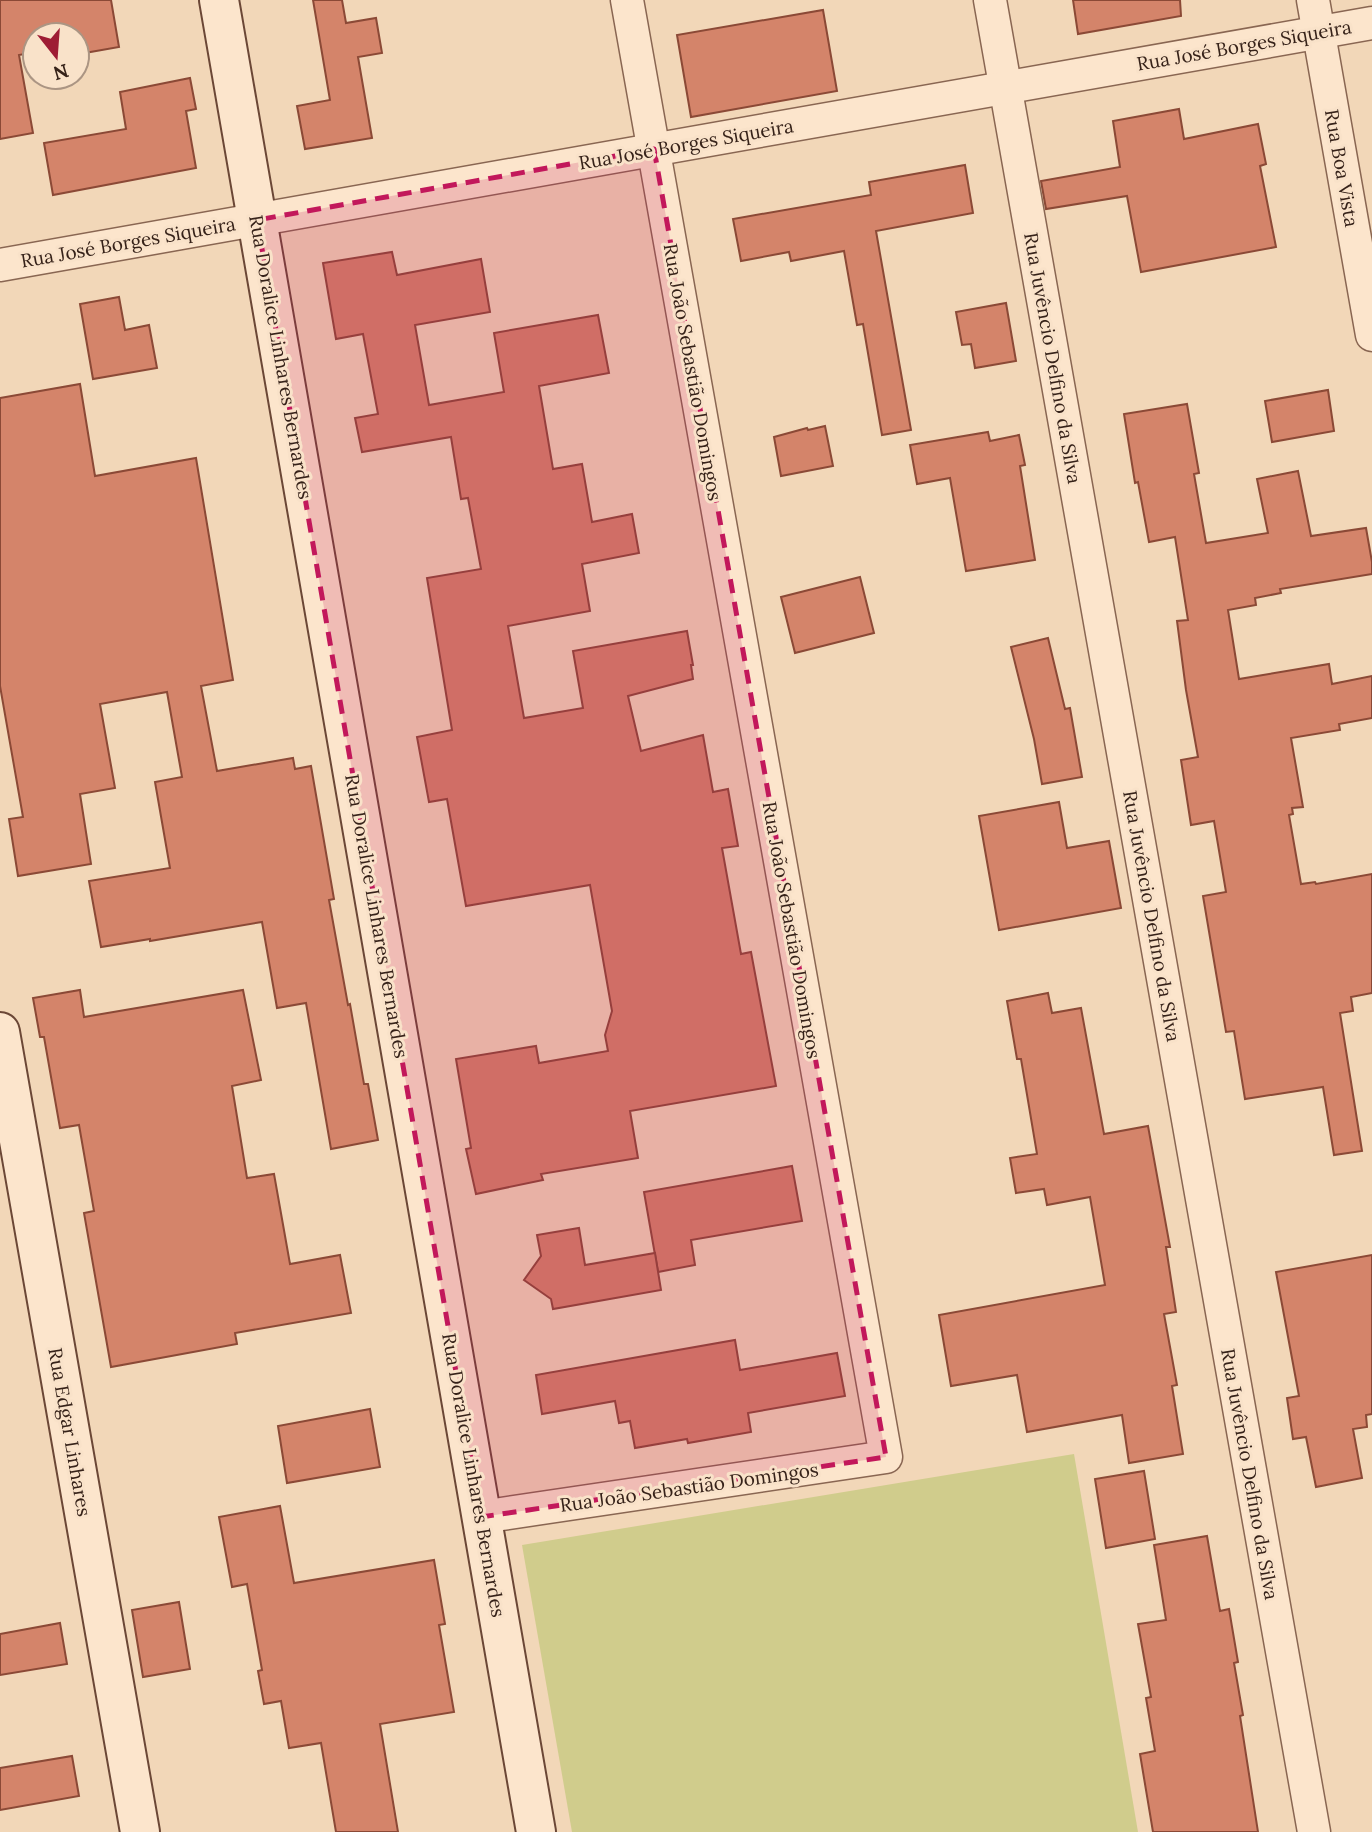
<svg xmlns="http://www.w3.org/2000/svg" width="1372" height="1832" font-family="Lora,serif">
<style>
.green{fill:#d0cc8c}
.building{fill:#d4846a;stroke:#8b4936;stroke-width:2}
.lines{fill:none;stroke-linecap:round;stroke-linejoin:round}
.street-casing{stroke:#896652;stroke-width:35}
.secondary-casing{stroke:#6b4736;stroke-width:42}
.street{stroke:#fce5cc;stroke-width:32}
.secondary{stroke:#fce5cc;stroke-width:38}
.marked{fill:#c2185b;fill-opacity:0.2;stroke:#c2185b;stroke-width:5;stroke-dasharray:14 9;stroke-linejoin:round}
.labels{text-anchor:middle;stroke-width:6;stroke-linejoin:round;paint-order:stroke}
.street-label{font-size:19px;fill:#362219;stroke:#f9e2c9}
</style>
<rect width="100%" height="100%" fill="#f2d7b8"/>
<!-- green -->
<polygon class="green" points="1074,1454 1138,1832 572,1832 522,1545"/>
<!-- building -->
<g class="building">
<polygon points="0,0 111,0 119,47 79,54 77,35 35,35 35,52 19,55 33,133 0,139"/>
<polygon points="313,0 342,0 346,23 376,18 382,53 358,57 372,138 305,149 297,106 330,100"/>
<polygon points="1073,0 1180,0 1181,16 1078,34"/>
<polygon points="823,10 837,91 691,117 677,35"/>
<polygon points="190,78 196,109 186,111 196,168 53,195 44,143 126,129 120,92"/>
<polygon points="1179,109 1184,139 1258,124 1266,164 1260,166 1276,247 1141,272 1127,196 1046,209 1041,181 1120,167 1113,121"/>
<polygon points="965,165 973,213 876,231 911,430 882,435 863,324 857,325 844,251 791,261 789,252 741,261 733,219 871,195 869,182"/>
<polygon points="392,252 397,275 481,259 490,312 415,325 429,405 504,392 494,333 598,315 609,373 539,386 553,469 582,464 592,522 632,514 639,553 582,564 590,611 508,626 524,718 583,708 573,651 687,631 693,665 691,665 693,679 628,696 641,751 703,735 713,792 728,789 738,846 722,848 741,954 751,952 776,1086 630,1111 638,1158 541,1174 543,1180 476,1194 466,1149 471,1148 456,1059 536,1046 539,1063 608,1051 605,1035 612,1011 590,885 466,906 447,799 429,802 417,737 452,730 427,578 481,569 468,498 461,499 451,437 362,452 355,418 378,414 363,334 336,339 323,263"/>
<polygon points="119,297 125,330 149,325 157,368 93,379 80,304"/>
<polygon points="1006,303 1016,361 975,368 971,344 962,345 956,312"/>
<polygon points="80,384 95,476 196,458 233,680 201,686 217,771 293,758 295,769 311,766 334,899 329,900 348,1005 350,1004 364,1084 368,1084 378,1140 331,1149 306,1003 277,1008 262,922 150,941 150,939 101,947 89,881 170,868 155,782 182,777 167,692 100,704 115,788 80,794 91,864 18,876 9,819 23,817 0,686 0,398"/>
<polygon points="1328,390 1334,431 1272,442 1265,401"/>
<polygon points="1187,404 1199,473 1194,474 1206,543 1268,533 1257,479 1298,471 1311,536 1366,528 1372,562 1372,574 1280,589 1281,593 1255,598 1256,605 1228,610 1239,679 1329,664 1332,684 1372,676 1372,718 1339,724 1340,730 1291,738 1303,807 1292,808 1293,814 1289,815 1301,884 1315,882 1316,884 1372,874 1372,993 1351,997 1353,1011 1340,1013 1362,1151 1334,1155 1323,1087 1245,1099 1234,1031 1226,1032 1203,896 1226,892 1214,821 1191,825 1181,760 1198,757 1186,690 1177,621 1188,620 1175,537 1149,542 1138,482 1135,483 1124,414"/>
<polygon points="825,426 833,466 781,476 774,437 807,428 808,430"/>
<polygon points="988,432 990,441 1019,435 1025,465 1020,466 1035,560 966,571 950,478 917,484 910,445"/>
<polygon points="860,577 874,633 795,653 781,597"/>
<polygon points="1048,638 1065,709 1070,708 1082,777 1042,784 1034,739 1011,647"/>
<polygon points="1059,802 1067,848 1109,841 1121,908 999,930 979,816"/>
<polygon points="80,990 84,1017 243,990 261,1080 232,1086 247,1178 274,1174 290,1264 340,1255 351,1313 235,1333 237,1344 111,1367 84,1213 94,1211 79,1125 60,1128 44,1037 40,1037 33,998"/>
<polygon points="1048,993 1052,1013 1081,1008 1104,1134 1148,1126 1170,1247 1166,1247 1176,1312 1164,1314 1177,1385 1172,1386 1183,1454 1129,1463 1122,1415 1027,1432 1017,1375 951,1386 939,1315 1105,1285 1090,1197 1047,1205 1044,1189 1016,1193 1010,1158 1037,1154 1021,1059 1017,1059 1007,1001"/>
<polygon points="792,1166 802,1221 691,1240 695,1265 658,1272 644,1192"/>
<polygon points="579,1228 585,1265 655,1253 661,1290 553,1309 551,1299 524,1280 541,1256 537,1235"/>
<polygon points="1372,1255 1372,1414 1366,1415 1367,1427 1353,1429 1362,1478 1316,1487 1306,1437 1293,1439 1287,1398 1299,1396 1276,1272"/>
<polygon points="735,1340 740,1370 837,1353 845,1396 748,1413 751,1432 688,1443 687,1439 635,1448 630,1421 619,1423 615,1401 542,1414 536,1375"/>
<polygon points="370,1409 380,1467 287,1483 278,1426"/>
<polygon points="1144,1471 1155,1539 1106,1548 1095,1479"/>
<polygon points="280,1506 294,1583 434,1560 445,1624 439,1625 454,1712 380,1724 398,1832 336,1832 321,1743 289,1748 281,1701 264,1704 258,1671 262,1670 247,1584 232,1587 219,1517"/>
<polygon points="1207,1536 1220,1611 1229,1609 1238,1662 1234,1663 1243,1715 1240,1716 1258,1832 1153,1832 1140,1754 1155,1751 1146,1698 1151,1697 1138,1624 1166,1620 1154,1545"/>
<polygon points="179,1602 190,1669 143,1677 132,1610"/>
<polygon points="60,1623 67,1664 0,1675 0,1634"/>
<polygon points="72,1756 79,1796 0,1810 0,1768"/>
</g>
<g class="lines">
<defs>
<g id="street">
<polyline points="990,0 1314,1832"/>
<polyline points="1313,0 1372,335"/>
<polyline points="0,265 1372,23"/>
<polyline points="481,1517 886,1457 627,0"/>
</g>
<g id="secondary">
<polyline points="219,0 536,1832"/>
<polyline points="0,1032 140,1832"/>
</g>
</defs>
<!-- street casing -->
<use href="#street" class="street-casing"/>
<!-- secondary casing -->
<use href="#secondary" class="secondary-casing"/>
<!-- street -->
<use href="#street" class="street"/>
<!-- secondary -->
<use href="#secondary" class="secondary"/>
</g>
<!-- marked area -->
<path class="marked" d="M654 149 886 1457 481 1517 257 220Z"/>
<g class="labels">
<!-- street labels -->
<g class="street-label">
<text transform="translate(1244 45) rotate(-10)" y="7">Rua José Borges Siqueira</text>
<text transform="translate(686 144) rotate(-10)" y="7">Rua José Borges Siqueira</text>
<text transform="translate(1342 168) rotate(80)" y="7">Rua Boa Vista</text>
<text transform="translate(128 242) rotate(-10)" y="7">Rua José Borges Siqueira</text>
<text transform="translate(281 357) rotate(80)" y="7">Rua Doralice Linhares Bernardes</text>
<text transform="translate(1053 358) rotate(80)" y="7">Rua Juvêncio Delfino da Silva</text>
<text transform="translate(693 372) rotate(80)" y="7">Rua João Sebastião Domingos</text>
<text transform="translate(377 916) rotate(80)" y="7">Rua Doralice Linhares Bernardes</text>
<text transform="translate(1152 916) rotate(80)" y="7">Rua Juvêncio Delfino da Silva</text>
<text transform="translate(792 930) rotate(80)" y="7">Rua João Sebastião Domingos</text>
<text transform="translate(70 1432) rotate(80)" y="7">Rua Edgar Linhares</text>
<text transform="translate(1250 1474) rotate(80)" y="7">Rua Juvêncio Delfino da Silva</text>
<text transform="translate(474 1475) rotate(80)" y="7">Rua Doralice Linhares Bernardes</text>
<text transform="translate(689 1487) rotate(-8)" y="7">Rua João Sebastião Domingos</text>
</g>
</g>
<!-- north arrow -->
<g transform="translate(56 56) rotate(163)"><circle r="33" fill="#f9e2c9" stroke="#ab9583" stroke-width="2"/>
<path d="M0-5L12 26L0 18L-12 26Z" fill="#9e1c34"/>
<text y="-10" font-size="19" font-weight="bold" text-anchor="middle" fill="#362219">N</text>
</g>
</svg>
